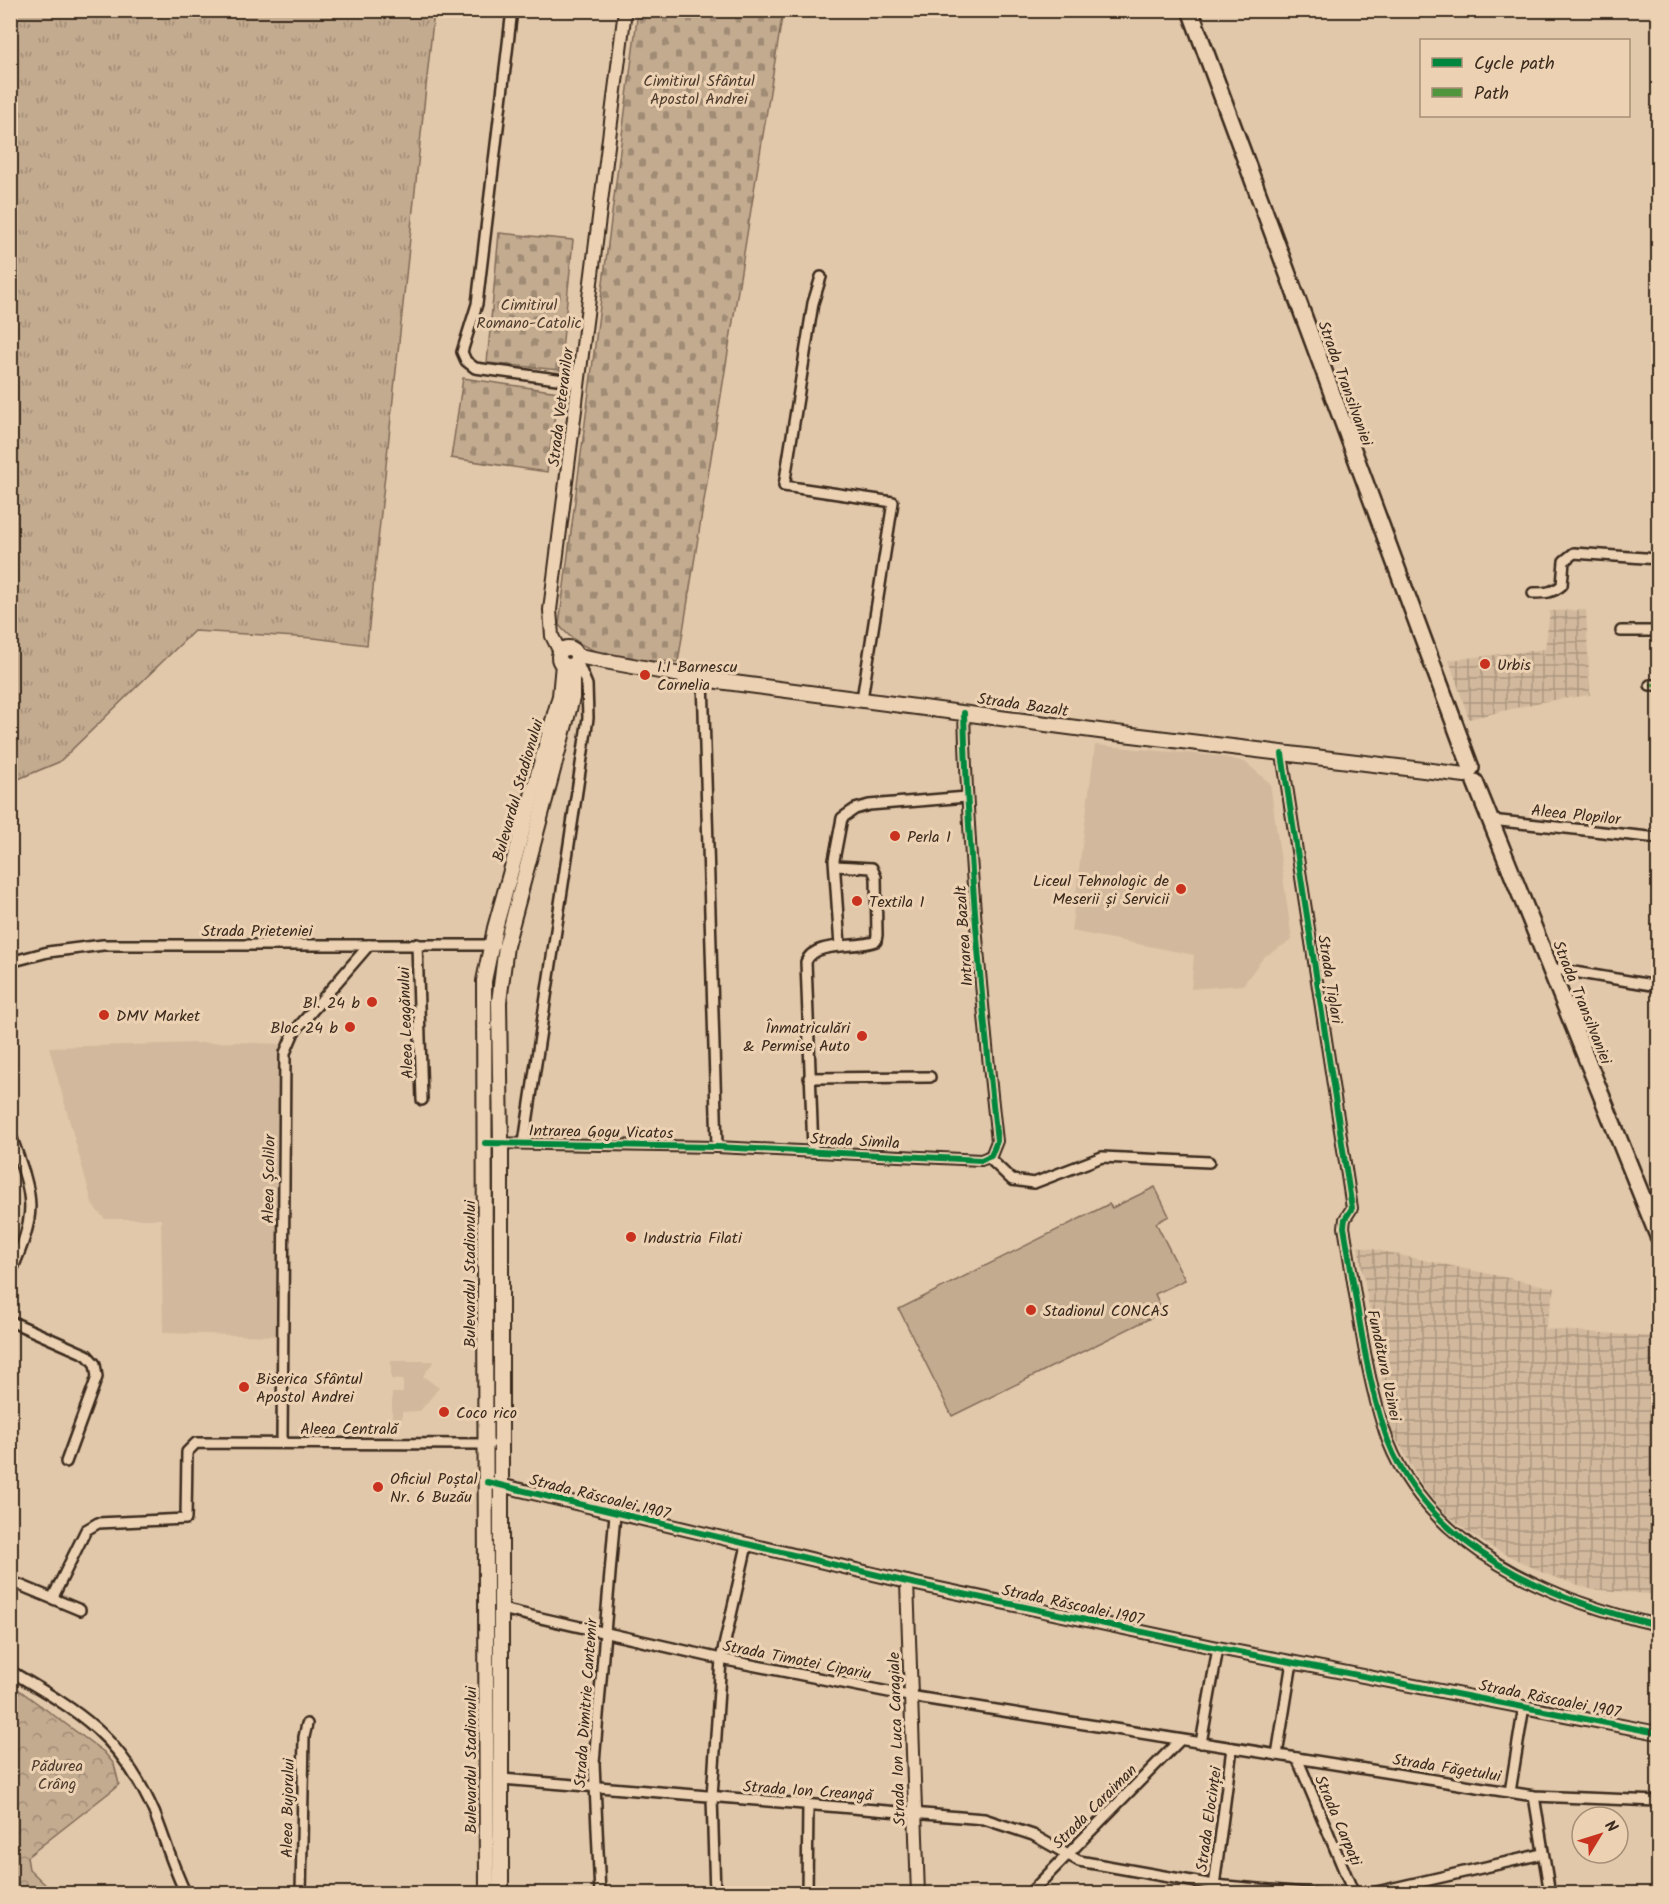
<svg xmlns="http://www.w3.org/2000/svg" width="1669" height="1904" font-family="Kalam,sans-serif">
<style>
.built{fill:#d2b99d}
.industrial{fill:url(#industrial-grid)}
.grass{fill:url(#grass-tufts);stroke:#7f6a57;stroke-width:1.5}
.forest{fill:url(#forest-crowns);stroke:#7f6a57;stroke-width:1.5}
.cemetery{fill:url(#cemetery-stones);stroke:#7f6a57;stroke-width:1.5}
.park{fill:#c3ab90;stroke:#7f6a57;stroke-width:1.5}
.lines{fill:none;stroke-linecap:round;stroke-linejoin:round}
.minor-casing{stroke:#3b2a1e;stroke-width:14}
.tertiary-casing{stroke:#3b2a1e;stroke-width:16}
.secondary-casing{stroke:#3b2a1e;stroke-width:18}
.primary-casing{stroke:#3b2a1e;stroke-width:20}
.minor{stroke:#ecd2b3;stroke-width:9}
.tertiary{stroke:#ecd2b3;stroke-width:12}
.secondary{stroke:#ecd2b3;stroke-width:14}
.primary{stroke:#ecd2b3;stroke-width:15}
.quiet{stroke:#51953d;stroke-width:4.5;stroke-dasharray:9 4.5;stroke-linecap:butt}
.cycleway-casing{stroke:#ecd2b3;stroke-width:10}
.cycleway{stroke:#00873e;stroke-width:6}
.poi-dot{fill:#c8321e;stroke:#ecd2b3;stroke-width:2}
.labels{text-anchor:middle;stroke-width:6;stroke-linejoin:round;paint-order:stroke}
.park-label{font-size:16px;fill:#4f3d2f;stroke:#ecd2b3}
.street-label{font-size:16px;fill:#3b2a1e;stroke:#ecd2b3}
.poi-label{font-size:16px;fill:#3b2a1e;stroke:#ecd2b3;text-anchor:start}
</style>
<defs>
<pattern id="industrial-grid" width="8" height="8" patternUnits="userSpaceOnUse" patternTransform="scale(1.5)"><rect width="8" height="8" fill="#d2b99d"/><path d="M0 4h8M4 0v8" fill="none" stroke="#ac977f"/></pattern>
<pattern id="grass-tufts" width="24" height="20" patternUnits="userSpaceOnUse" patternTransform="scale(1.5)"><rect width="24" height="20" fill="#c3ab90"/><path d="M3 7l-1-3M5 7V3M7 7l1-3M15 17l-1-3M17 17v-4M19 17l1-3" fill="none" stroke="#a08b75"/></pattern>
<pattern id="forest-crowns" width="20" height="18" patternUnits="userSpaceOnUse" patternTransform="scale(1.5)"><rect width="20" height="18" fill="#c3ab90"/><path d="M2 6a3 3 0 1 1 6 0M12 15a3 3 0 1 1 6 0" fill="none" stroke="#a08b75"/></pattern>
<pattern id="cemetery-stones" width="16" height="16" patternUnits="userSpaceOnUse" patternTransform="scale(1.5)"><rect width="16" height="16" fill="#c3ab90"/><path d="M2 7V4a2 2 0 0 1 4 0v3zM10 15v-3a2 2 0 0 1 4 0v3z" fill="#a08b75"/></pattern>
</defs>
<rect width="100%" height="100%" fill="#e2c8aa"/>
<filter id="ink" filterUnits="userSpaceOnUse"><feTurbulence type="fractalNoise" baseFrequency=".0167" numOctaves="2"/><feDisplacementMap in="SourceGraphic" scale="12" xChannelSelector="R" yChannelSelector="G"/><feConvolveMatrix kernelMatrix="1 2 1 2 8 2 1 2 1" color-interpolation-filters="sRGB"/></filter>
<g filter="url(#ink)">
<!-- built -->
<g class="built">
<polygon points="1095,745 1219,756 1245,762 1270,783 1292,940 1264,957 1243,985 1191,989 1194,955 1071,931"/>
<polygon points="237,1042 280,1044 277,1336 163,1333 161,1219 105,1219 93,1206 49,1047"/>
<polygon points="391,1361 434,1361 423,1376 439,1388 420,1411 402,1412 402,1419 392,1421 392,1393 403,1393 403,1380 391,1379"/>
</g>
<!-- industrial -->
<g class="industrial">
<polygon points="1586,610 1590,695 1541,702 1469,719 1449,660 1545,649 1550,611"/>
<polygon points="1358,1246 1555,1288 1545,1329 1658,1337 1658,1595 1590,1589 1543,1573 1491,1547 1468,1532 1444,1512 1425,1490 1391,1430"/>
</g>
<!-- grass -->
<polygon class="grass" points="11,10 434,11 367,645 314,638 194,631 59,762 11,782"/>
<!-- forest -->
<polygon class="forest" points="11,1684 104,1752 114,1764 119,1784 115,1788 27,1857 29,1869 54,1893 11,1893"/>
<!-- cemetery -->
<g class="cemetery">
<path d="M638 11H783L678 662C635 660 588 661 559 625Z"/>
<polygon points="499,233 573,240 560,370 487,363"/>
<polygon points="463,378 558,392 547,472 451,458"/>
</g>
<!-- park -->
<polygon class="park" points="1155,1187 1169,1216 1156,1223 1185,1280 1155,1294 1163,1312 952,1416 899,1309 1109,1204 1112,1208"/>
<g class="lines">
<defs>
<g id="minor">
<polyline points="512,10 477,304 462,352 466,361 475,368 579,382"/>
<polyline points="821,277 813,303 784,486 893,502 862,699"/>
<path d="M1533 593C1545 593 1553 593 1562 585L1564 561 1574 553 1658 559"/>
<polyline points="1621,631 1658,631"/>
<polyline points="703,679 717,1147"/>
<polyline points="1650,685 1658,685"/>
<path d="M1282 754 1352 1208 1345 1219 1344 1227C1356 1294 1365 1378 1388 1441 1430 1549 1553 1601 1658 1625"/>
<polyline points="1491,820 1658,838"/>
<polyline points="417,944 422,1100"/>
<polyline points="840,946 834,860 842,818 855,809 869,805 967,797"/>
<polyline points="10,962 48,952 103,945 495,945"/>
<polyline points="1550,968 1658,986"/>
<polyline points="809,1078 930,1077"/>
<path d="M10 1133C34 1200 39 1208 10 1275"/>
<path d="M485 1143 717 1147 981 1160 991 1156 997 1141C981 998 968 856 964 713"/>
<polyline points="524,1143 588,718 587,685 577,661"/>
<path d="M813 1151 806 962C814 940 858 949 876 941L877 935 876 877 872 868 835 866"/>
<polyline points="988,1157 1012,1180 1034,1183 1102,1157 1209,1162"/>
<polyline points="10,1321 87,1355 95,1364 97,1377 66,1462"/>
<polyline points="282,1443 285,1053 294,1032 369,945"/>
<polyline points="10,1581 80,1610"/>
<polyline points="53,1597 86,1530 98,1523 186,1519 187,1452 196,1443 490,1444"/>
<polyline points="501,1609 721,1659 909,1696 1534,1796 1658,1801"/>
<path d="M10 1671C80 1712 120 1735 154 1812 165 1839 173 1868 186 1894"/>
<polyline points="1201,1743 1218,1648"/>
<polyline points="1277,1755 1292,1662"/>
<polyline points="1297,1758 1354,1894"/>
<polyline points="502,1779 984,1819 1033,1835 1079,1861 1214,1885 1317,1894"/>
<polyline points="1510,1792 1524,1706"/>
<polyline points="1534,1796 1550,1894"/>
<polyline points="301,1894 304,1737 307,1724"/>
<polyline points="600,1894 594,1763 615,1514"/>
<polyline points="715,1894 712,1797 721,1659 747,1545"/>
<polyline points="807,1894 808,1805"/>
<polyline points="1029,1894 1180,1740"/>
<polyline points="1213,1894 1232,1748"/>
<polyline points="1368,1894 1542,1854"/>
</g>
<g id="tertiary">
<polyline points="560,652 552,636 550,610 625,10"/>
<polyline points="487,1482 907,1582 1218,1648 1658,1733"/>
<polyline points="907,1582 918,1894"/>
</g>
<g id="secondary">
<circle cx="568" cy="657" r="9"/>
<polyline points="578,656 703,679 1107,732 1465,775"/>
<polyline points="487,1894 484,981 495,928 560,696 563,664"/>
<polyline points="501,1894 501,1143 499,1002 506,946 572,698 572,665"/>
</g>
<g id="primary">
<polyline points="1190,10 1471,768"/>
<polyline points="1475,782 1658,1236"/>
</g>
</defs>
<!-- minor casing -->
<use href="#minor" class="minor-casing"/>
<!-- tertiary casing -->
<use href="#tertiary" class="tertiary-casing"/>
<!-- secondary casing -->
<use href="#secondary" class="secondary-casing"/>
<!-- primary casing -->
<use href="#primary" class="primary-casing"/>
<!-- minor -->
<use href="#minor" class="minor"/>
<!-- tertiary -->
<use href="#tertiary" class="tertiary"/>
<!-- secondary -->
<use href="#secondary" class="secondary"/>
<!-- primary -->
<use href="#primary" class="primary"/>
<!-- quiet -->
<polyline class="quiet" points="1650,685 1658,685"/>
<defs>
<g id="cycleway">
<path d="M1282 754 1352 1208 1345 1219 1344 1227C1356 1294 1365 1378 1388 1441 1430 1549 1553 1601 1658 1625"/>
<path d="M485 1143 717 1147 981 1160 991 1156 997 1141C981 998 968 856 964 713"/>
<polyline points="487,1482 907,1582 1218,1648 1658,1733"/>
</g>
</defs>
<!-- cycleway casing -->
<use href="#cycleway" class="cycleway-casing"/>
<!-- cycleway -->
<use href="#cycleway" class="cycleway"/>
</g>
</g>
<!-- markers -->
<g class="poi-dot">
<circle cx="1485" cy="664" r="6"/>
<circle cx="645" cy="675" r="6"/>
<circle cx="895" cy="836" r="6"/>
<circle cx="1181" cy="889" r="6"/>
<circle cx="857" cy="901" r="6"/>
<circle cx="372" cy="1002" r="6"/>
<circle cx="104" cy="1015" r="6"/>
<circle cx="350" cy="1027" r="6"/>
<circle cx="862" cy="1036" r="6"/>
<circle cx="631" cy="1237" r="6"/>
<circle cx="1031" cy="1310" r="6"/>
<circle cx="244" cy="1387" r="6"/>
<circle cx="444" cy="1412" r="6"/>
<circle cx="378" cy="1487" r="6"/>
</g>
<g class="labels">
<!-- park labels -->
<g class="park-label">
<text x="699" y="86">Cimitirul Sfântul<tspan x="699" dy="18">Apostol Andrei</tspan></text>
<text x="529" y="310">Cimitirul<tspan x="529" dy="18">Romano-Catolic</tspan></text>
<text x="57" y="1771">Pădurea<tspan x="57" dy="18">Crâng</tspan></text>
</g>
<!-- street labels -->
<g class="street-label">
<text transform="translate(1346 383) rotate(70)" y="6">Strada Transilvaniei</text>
<text transform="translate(560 407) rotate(-83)" y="6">Strada Veteranilor</text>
<text transform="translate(1023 704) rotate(8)" y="6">Strada Bazalt</text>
<text transform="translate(517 790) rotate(-74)" y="6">Bulevardul Stadionului</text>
<text transform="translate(1576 814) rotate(6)" y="6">Aleea Plopilor</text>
<text x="257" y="936">Strada Prieteniei</text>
<text transform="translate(963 936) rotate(-94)" y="6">Intrarea Bazalt</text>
<text transform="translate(1331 979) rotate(81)" y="6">Strada Țiglari</text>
<text transform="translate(1583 1002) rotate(68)" y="6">Strada Transilvaniei</text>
<text transform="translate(405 1023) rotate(-92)" y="6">Aleea Leagănului</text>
<text transform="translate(601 1131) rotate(1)" y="6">Intrarea Gogu Vicatos</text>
<text transform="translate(855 1140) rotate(3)" y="6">Strada Simila</text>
<text transform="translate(268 1179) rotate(-89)" y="6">Aleea Școlilor</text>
<text transform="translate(469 1274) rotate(-90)" y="6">Bulevardul Stadionului</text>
<text transform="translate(1385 1365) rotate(78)" y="6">Fundătura Uzinei</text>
<text x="349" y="1434">Aleea Centrală</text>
<text transform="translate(600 1496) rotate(14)" y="6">Strada Răscoalei 1907</text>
<text transform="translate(1073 1604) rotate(12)" y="6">Strada Răscoalei 1907</text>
<text transform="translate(797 1659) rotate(11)" y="6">Strada Timotei Cipariu</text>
<text transform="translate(1550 1698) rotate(11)" y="6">Strada Răscoalei 1907</text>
<text transform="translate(585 1703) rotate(-86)" y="6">Strada Dimitrie Cantemir</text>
<text transform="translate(896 1739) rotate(-92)" y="6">Strada Ion Luca Caragiale</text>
<text transform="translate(470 1760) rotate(-90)" y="6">Bulevardul Stadionului</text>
<text transform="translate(1447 1767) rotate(9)" y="6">Strada Făgetului</text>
<text transform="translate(808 1790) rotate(4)" y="6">Strada Ion Creangă</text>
<text transform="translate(1094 1806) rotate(-45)" y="6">Strada Caraiman</text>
<text transform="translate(287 1808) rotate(-89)" y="6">Aleea Bujorului</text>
<text transform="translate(1208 1819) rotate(-82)" y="6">Strada Elocinței</text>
<text transform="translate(1339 1820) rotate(67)" y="6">Strada Carpați</text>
</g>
<!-- poi labels -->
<g class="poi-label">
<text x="1497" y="670">Urbis</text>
<text x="657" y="672">I.I Barnescu<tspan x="657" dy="18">Cornelia</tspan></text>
<text x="907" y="842">Perla 1</text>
<text x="1169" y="886" text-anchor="end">Liceul Tehnologic de<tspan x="1169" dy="18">Meserii și Servicii</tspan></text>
<text x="869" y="907">Textila 1</text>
<text x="360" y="1008" text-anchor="end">Bl. 24 b</text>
<text x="116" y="1021">DMV Market</text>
<text x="338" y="1033" text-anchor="end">Bloc 24 b</text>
<text x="850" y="1033" text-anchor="end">Înmatriculări<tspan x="850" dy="18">&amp; Permise Auto</tspan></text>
<text x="643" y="1243">Industria Filati</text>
<text x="1043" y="1316">Stadionul CONCAS</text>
<text x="256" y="1384">Biserica Sfântul<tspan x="256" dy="18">Apostol Andrei</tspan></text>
<text x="456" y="1418">Coco rico</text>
<text x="390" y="1484">Oficiul Poștal<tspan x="390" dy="18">Nr. 6 Buzău</tspan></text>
</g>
</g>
<!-- margin -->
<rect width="1669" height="1904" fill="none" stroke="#ecd2b3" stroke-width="36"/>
<rect x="18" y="18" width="1633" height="1868" fill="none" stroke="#3b2a1e" stroke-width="2" filter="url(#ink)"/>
<!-- legend -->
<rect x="1420" y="39" width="210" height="78" fill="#ecd2b3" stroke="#a58f77" stroke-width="1.5"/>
<rect x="1432" y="58" width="30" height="9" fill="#00873e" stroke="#a58f77" stroke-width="1.5"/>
<text x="1474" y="69" font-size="18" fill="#3b2a1e">Cycle path</text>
<rect x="1432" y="88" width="30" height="9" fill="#51953d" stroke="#a58f77" stroke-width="1.5"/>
<text x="1474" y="99" font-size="18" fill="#3b2a1e">Path</text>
<!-- north arrow -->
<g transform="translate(1600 1835) rotate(52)"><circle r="28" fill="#ecd2b3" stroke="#a58f77" stroke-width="1.5"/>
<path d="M0-4.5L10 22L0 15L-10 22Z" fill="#c8321e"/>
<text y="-9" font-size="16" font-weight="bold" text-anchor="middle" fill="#3b2a1e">N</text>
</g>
</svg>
